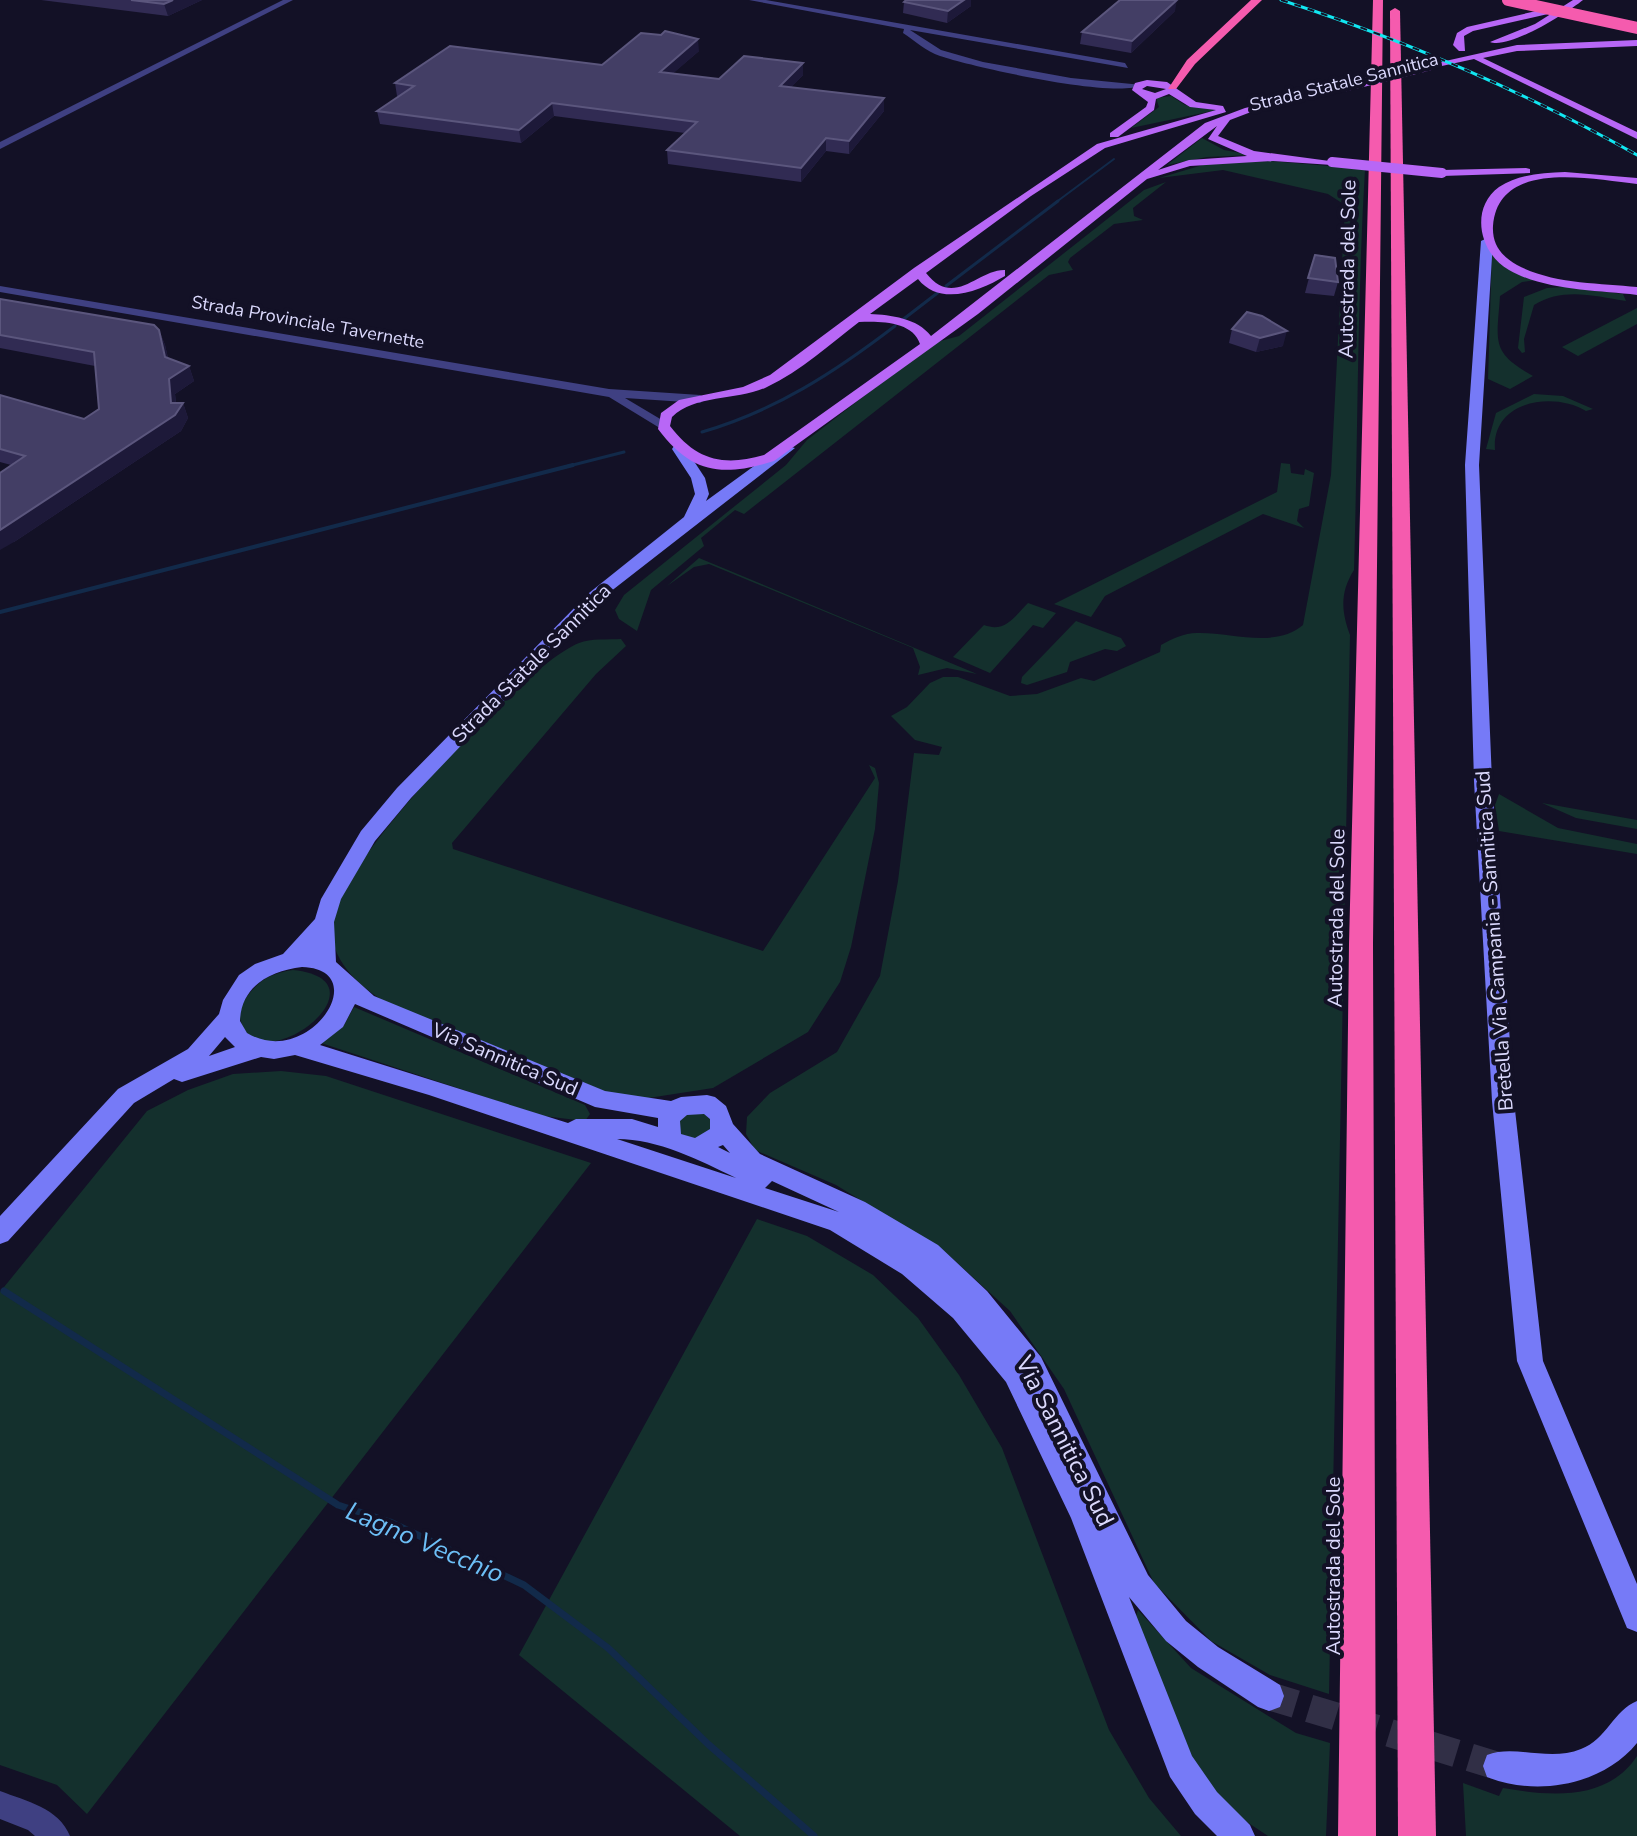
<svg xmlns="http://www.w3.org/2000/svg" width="1637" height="1836" font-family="'Nunito Sans',sans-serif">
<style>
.green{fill:#14302d}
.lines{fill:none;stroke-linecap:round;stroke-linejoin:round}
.stream-far3{stroke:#122a4a;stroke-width:2}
.stream-far2{stroke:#122a4a;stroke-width:3}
.stream-far1{stroke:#122a4a;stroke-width:4}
.stream{stroke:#122a4a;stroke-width:7}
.secondary-tunnel{stroke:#312f46;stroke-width:28;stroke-dasharray:28 14;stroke-linecap:butt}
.street{fill:#3f4082;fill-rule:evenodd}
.secondary{fill:#767af7;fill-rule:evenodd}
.primary{fill:#b867f6;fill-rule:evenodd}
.highway{fill:#f55bae;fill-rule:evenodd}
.rail-casing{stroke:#11e7f1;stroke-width:3}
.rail{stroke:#131126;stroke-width:2;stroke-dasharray:7;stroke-linecap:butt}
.primary-bridge{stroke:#b867f6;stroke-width:10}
.highway-bridge{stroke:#f55bae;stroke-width:12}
.wall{fill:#312b53}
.shaded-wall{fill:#1d1939}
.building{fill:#433e65;stroke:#5b567d;stroke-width:2}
.labels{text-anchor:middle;stroke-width:8;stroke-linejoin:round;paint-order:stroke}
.far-street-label{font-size:18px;fill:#dbd9fd;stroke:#131126}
.street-label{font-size:20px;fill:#dbd9fd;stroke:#131126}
.near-street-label{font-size:24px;fill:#dbd9fd;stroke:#131126}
.near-water-label{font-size:26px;font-style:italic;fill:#6dbff6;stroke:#131126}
</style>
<rect width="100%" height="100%" fill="#131126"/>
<!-- green -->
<g class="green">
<polygon points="1171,96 1185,105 1217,110 1131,128 1159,107 1156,98"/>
<polygon points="1202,138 1224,150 1252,155 1207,157 1167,165"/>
<path d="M1270 161 1365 169C1357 303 1358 436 1354 570 1340 592 1341 611 1350 635L1329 1694 1270 1675 1211 1641 1154 1583 1064 1389 1010 1311 944 1251 836 1185 755 1150 746 1134 747 1117 770 1093 837 1052 880 976 898 881 914 753 939 755 942 747 915 740 891 716 907 707 930 683 943 677H958L1010 696 1037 694 1081 678 1094 681 1160 652 1161 645C1172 639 1184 633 1197 633 1231 632 1275 649 1303 625L1331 475 1345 205 1328 194 1223 170 1159 178 1206 164Z"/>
<polygon points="1166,182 1133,208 1134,216 1143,220 1114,224 1070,258 1068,262 1073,270 1049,275 744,514 735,510 701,538 704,546 651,590 637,631 619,619 615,610 624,595 786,465 807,440 933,343 959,336 1144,190"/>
<path d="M1492 251 1499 260 1544 279 1522 282 1500 296C1497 342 1490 352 1533 376L1510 389 1488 379Z"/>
<path d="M1564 287 1623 294 1626 301C1594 296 1563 287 1534 305L1524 339 1525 352 1522 353 1518 348 1524 297 1547 288Z"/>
<polygon points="1637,308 1637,324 1578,356 1562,347"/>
<path d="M1534 394 1563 396 1593 409 1586 411C1553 391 1491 401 1495 450L1486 449 1496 413Z"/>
<polygon points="1281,463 1290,464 1291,473 1304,475 1305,469 1314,473 1309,506 1299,509 1297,521 1304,528 1263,514 1105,596 1091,617 1054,604 1277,492"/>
<polygon points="699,558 977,674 947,668 918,675 920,667 913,648 709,564 694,567 667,586"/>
<path d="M1028 603 1056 613 1043 628 1033 625 990 673 953 657 984 625C1005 633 1014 617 1028 603Z"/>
<polygon points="1076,621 1121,638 1126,646 1117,651 1105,649 1070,662 1067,672 1027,685 1021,683 1022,677"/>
<path d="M621 639 626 646 596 674 452 843 453 849 763 951 875 778 869 765 875 768 879 783 875 829 851 947 840 982 808 1032 713 1088 629 1101 394 1007C360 988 322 957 334 912 348 856 525 664 579 643 591 638 608 640 621 639Z"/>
<polygon points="1499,794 1558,828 1637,844 1637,854 1499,831 1495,805"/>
<polygon points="1542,803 1637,820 1637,829 1576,818"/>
<path d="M293 970C399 981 243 1097 239 1009 253 985 265 974 293 970Z"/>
<polygon points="354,1007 585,1105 590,1114 585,1121 543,1116 321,1043 344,1025"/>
<polygon points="281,1071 326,1076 591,1163 87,1814 57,1785 0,1765 0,1292 147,1111 188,1090 233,1074"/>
<polygon points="698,1104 720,1128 688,1146 671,1119"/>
<polygon points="757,1219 807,1236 873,1275 918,1318 959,1375 1002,1448 1109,1730 1149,1798 1181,1836 740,1836 519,1655"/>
<polygon points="1138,1610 1191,1668 1296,1733 1330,1743 1326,1836 1268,1836 1220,1804 1195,1767 1135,1619"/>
<path d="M1637 1756V1836H1466L1463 1783 1499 1796 1503 1788C1549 1796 1607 1802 1637 1756Z"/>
</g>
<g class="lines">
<!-- stream-far3 -->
<polyline class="stream-far3" points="1055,203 1114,159"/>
<!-- stream-far2 -->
<g class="stream-far2">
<polyline points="946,286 1058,201"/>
<polyline points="901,321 940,291"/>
<path d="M702 432C775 411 835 372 895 326"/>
<polyline points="565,467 624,452"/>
</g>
<!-- stream-far1 -->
<polyline class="stream-far1" points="0,612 573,465"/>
<!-- stream -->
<polyline class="stream" points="4,1291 338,1505 390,1522 524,1585 608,1648 709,1745 814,1836"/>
<!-- secondary-tunnel -->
<polyline class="secondary-tunnel" points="1269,1696 1498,1766"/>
<!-- street -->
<g class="street">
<polygon points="283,0 293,0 0,149 0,142"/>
<path d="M749 0H766L1125 63 1128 68 910 30 941 50 983 62 1071 78 1142 85C1115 99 973 67 940 56 926 51 915 41 903 33L904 29Z"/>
<polygon points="0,286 609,389 700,395 706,399 700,403 625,398 667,423 667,429 663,430 609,397 0,292"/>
<path d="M0 1791C26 1801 59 1808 70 1836H35L28 1830 0 1819Z"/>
</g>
<!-- secondary -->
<g class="secondary">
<polygon points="1487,238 1493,241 1479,465 1492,781 1514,1101 1543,1361 1637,1584 1637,1632 1627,1628 1517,1361 1492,1101 1474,781 1465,465 1481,241"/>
<path d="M783 445 795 448 601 599 411 798 375 841 341 899 334 922 336 962 374 996 605 1091 671 1101 681 1097 707 1095 715 1097 726 1106 733 1124 760 1154 865 1202 938 1245 987 1291 1041 1357 1148 1575 1186 1621 1218 1647 1280 1685 1284 1696 1280 1707 1269 1711 1258 1707 1198 1667 1166 1641 1129 1597 1192 1756 1217 1792 1250 1825 1255 1836H1217L1195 1814 1170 1777 1071 1518 1006 1382 953 1318 902 1274 830 1230 429 1095 295 1055 274 1059 261 1057 182 1082 174 1079 134 1103 8 1241 0 1244V1216L118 1089 188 1049 219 1014 223 1000 239 975 255 964 283 954 315 919 321 899 361 831 397 788 589 593 684 517 695 494 691 478 672 449 674 446H684L705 478 709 494 706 501ZM302 967C375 969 309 1070 247 1033L240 1021C241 986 270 971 302 967ZM355 1004 595 1107 658 1118V1127L632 1119H576L568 1123 320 1045 343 1027ZM225 1037 235 1047 209 1056ZM704 1114 710 1119V1129L695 1138 681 1134 680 1121 687 1115ZM617 1139C658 1139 699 1160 736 1178ZM723 1145 730 1153 718 1147ZM772 1181 839 1212 765 1188Z"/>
<path d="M1637 1701V1743C1603 1785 1537 1797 1487 1777L1483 1766 1487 1755C1514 1744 1549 1762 1581 1749 1606 1740 1614 1710 1637 1701Z"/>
</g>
<!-- primary -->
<g class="primary">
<path d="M1573 0H1583C1567 13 1508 50 1490 42L1535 24Z"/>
<polygon points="1545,9 1548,14 1473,31 1464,36 1465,51 1459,51 1453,45 1457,33 1467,27"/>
<polygon points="1637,40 1637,46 1517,51 1483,58 1637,132 1637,139 1474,59 1428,69 1423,66 1517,45"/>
<path d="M1147 80 1167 82 1196 102 1223 106 1226 112 1105 148 1031 196 926 273C954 309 978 269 1005 270V276C980 291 940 307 918 279L870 314C891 315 917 318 931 336L1205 123 1245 108 1346 85V89L1251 112 1230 120 1218 136 1254 151 1337 162 1332 165 1273 161 1190 166 1147 179 978 314 774 461C722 477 692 474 658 429L661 413 679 400 743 387 770 375 914 268 1097 144 1216 110 1190 107 1169 94 1156 99 1154 110 1118 137H1110V133L1146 107 1148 102 1132 90 1135 83ZM1147 86 1166 89 1155 93 1142 89ZM1217 126 1208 139 1247 156 1189 160 1158 170ZM859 322C879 321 913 321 920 344L764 455C723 467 696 460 670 426L672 417C696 394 738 401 767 387 801 371 830 344 859 322Z"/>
<polygon points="1526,168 1530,169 1530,173 1442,176 1437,173 1442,170"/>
<path d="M1565 172 1637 178V184C1590 179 1498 159 1493 226 1492 244 1501 256 1517 265 1552 284 1599 283 1637 287V295C1596 290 1546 291 1509 270 1480 254 1469 209 1499 187 1519 174 1542 173 1565 172Z"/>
</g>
<!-- highway -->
<g class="highway">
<polygon points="1251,0 1262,0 1195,64 1176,89 1168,89 1187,60"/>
<polygon points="1373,0 1383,0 1373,944 1376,1836 1338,1836 1349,944"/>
<polygon points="1395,8 1400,11 1436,1836 1398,1836 1390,11"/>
</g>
<defs>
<path id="rail" d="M1281 0C1405 40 1523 91 1637 155"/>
</defs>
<!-- rail casing -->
<use href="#rail" class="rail-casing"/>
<!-- rail -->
<use href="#rail" class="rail"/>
<!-- primary-bridge -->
<g class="primary-bridge">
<polyline points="1343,87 1428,66"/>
<polyline points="1332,162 1442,173"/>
</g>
<!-- highway-bridge -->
<polyline class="highway-bridge" points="1508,0 1637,28"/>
</g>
<!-- wall -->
<g class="wall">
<polygon points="41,0 202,0 168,16"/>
<polygon points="906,0 971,0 971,6 947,23 903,13 904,2"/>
<polygon points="1175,11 1131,53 1080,44 1082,32"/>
<polygon points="699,51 673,73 719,79 803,63 803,75 791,87 884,98 884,111 849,154 826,151 801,182 668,164 667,150 685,133 554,116 521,143 380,124 377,111 399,96 397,96 395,83 602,65"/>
<polygon points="1315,255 1338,282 1334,296 1305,293"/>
<polygon points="0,299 159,330 165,345 168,358 189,366 194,381 175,394 176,403 183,403 188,418 181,431 14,542 11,465 0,462 0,395 84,419 99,409 95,366 0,348"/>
<polygon points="1232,329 1283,346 1256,352 1229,343"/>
</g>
<!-- shaded-wall -->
<g class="shaded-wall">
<polygon points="173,0 202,0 168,16 164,4"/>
<polygon points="962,0 971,0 971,6 947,23 948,11"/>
<polygon points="1177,0 1175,11 1131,53 1132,41"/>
<polygon points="698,39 699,51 661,84 660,72"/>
<polygon points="803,63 803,75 780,99 780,86"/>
<polygon points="884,98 884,111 849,154 849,141"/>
<polygon points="552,103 554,116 521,143 519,130"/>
<polygon points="826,138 826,151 801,182 801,168"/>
<polygon points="159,330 165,345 171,372 165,357"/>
<polygon points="1287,331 1283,346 1256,352 1260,338"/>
<polygon points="189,366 194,381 175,394 177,413 183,403 188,418 181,431 14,542 0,550 0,530 171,403 169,379"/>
</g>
<!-- building -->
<g class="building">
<polygon points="131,0 173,0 164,4"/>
<polygon points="906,0 964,0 948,11 904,2"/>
<polygon points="1120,0 1177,0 1132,41 1082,32"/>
<polygon points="665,31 698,39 660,72 719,79 744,56 803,63 780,86 884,98 849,141 826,138 801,168 667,150 697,122 552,103 519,130 377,111 414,86 395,83 450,46 602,65 641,33 661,35"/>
<polygon points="1315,255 1335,258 1338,282 1308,278"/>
<polygon points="0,299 154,325 159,330 165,357 189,366 169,379 171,403 183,403 175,415 0,530 0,473 25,456 0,449 0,395 84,419 99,409 94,352 0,335"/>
<polygon points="1247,312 1262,316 1287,331 1260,338 1232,329"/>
</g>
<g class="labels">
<!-- far-street labels -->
<g class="far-street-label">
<text transform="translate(1344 82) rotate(-14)" y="6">Strada Statale Sannitica</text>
<text transform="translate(308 322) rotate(10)" y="6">Strada Provinciale Tavernette</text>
</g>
<!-- street labels -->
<g class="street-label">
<text transform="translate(1347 269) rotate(-89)" y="7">Autostrada del Sole</text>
<text transform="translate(531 663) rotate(-45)" y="7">Strada Statale Sannitica</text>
<text transform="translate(1336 918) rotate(-89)" y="7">Autostrada del Sole</text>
<text transform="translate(1494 941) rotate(-94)" y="7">Bretella Via Campania - Sannitica Sud</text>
<text transform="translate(505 1059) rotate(23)" y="7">Via Sannitica Sud</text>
<text transform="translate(1333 1566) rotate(-90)" y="7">Autostrada del Sole</text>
</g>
<!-- near-street labels -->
<g class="near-street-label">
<text transform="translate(1065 1441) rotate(63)" y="8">Via Sannitica Sud</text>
</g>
<!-- near-water labels -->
<g class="near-water-label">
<text transform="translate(425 1542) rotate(23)" y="9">Lagno Vecchio</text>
</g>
</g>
</svg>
